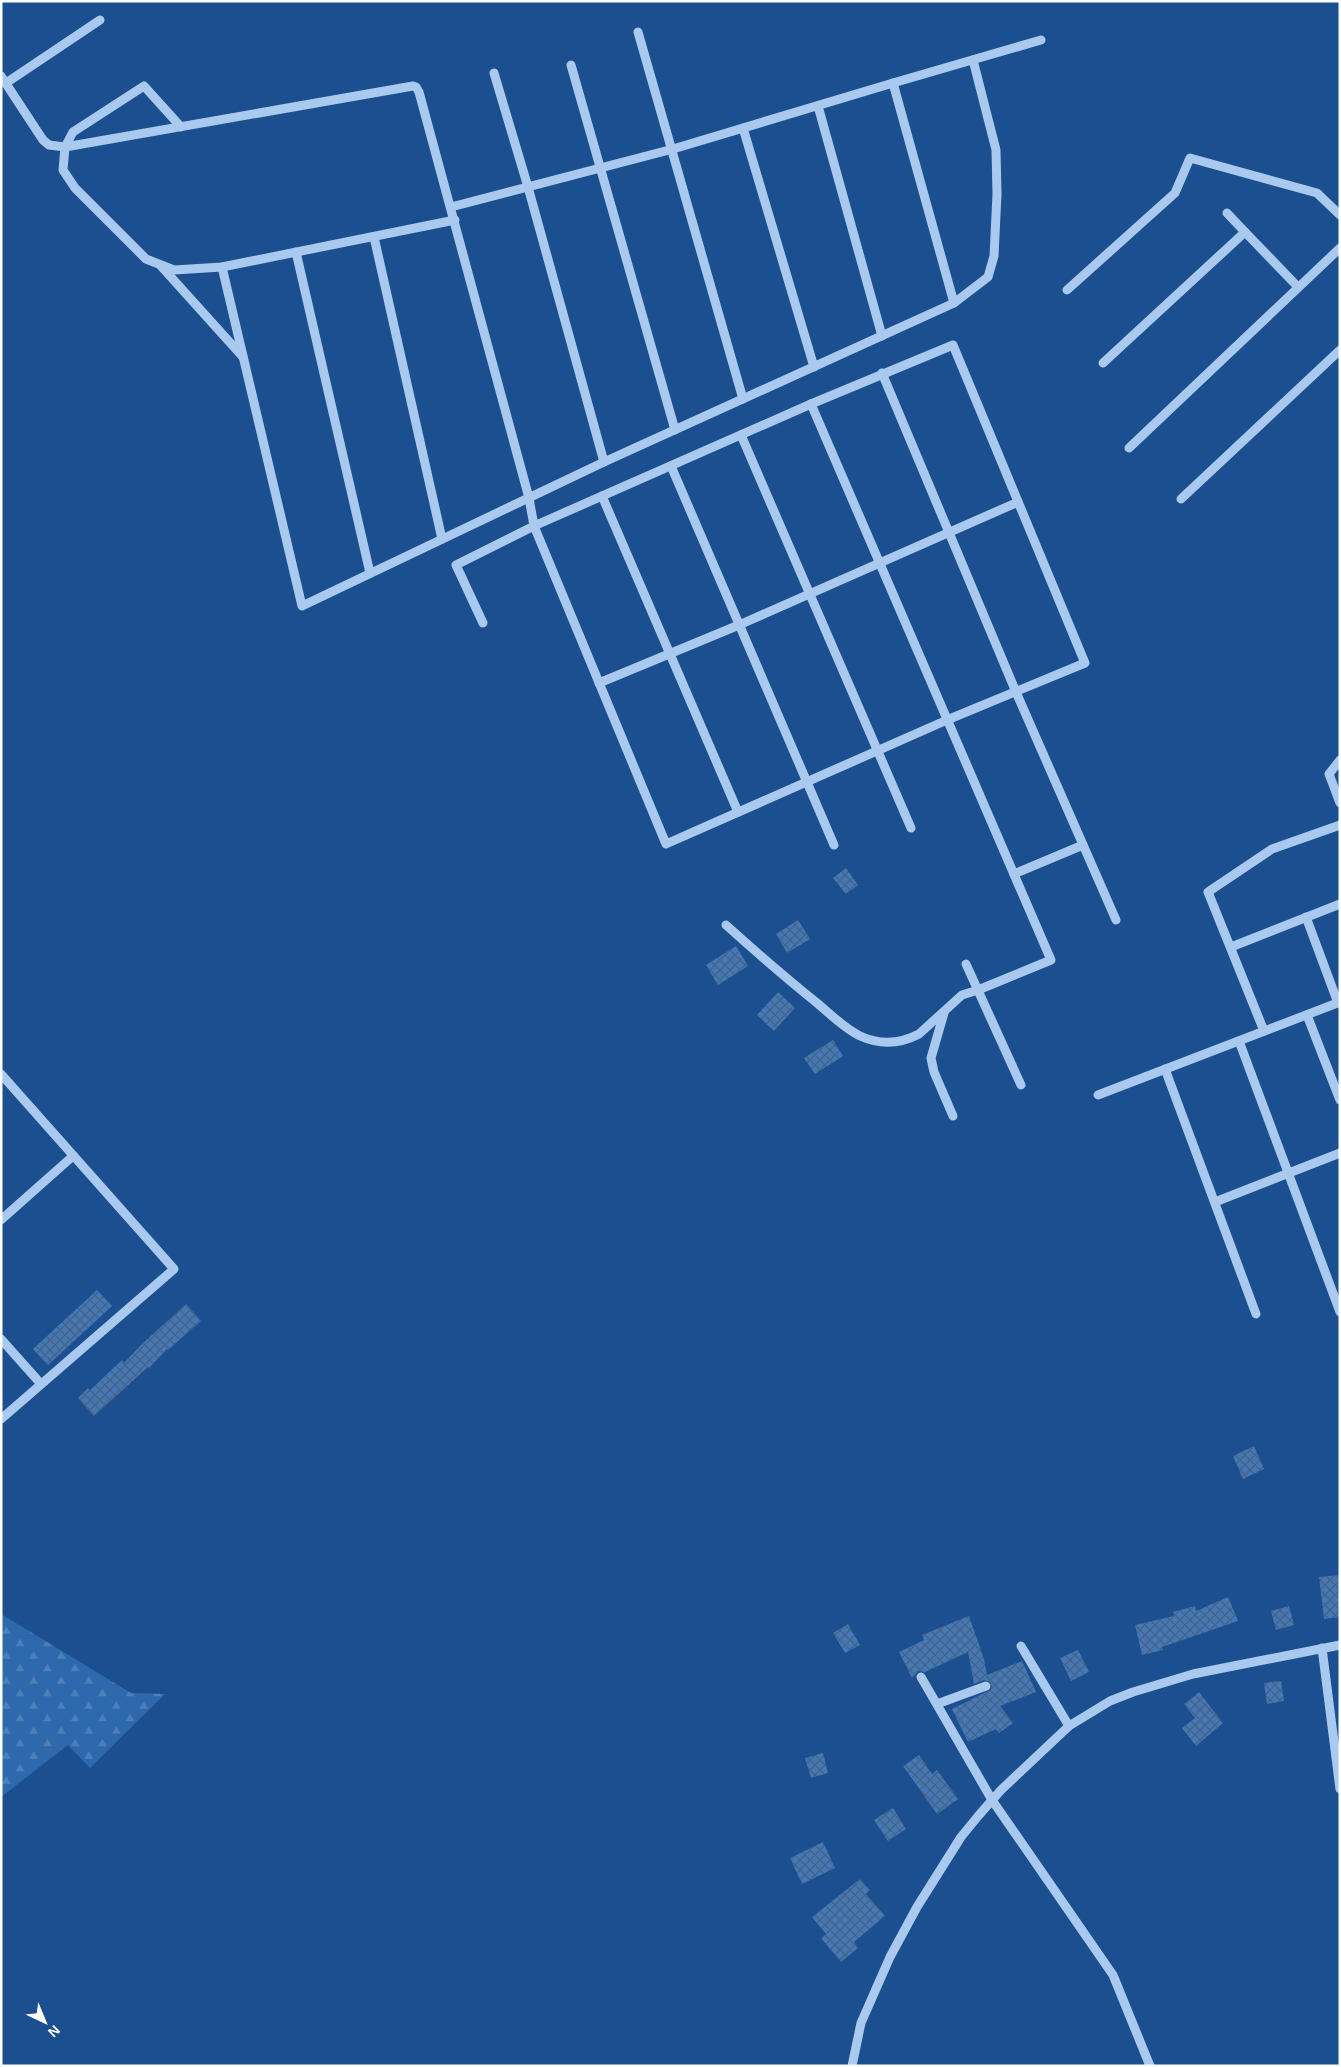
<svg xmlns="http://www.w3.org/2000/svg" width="1341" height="2067" font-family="Helvetica,sans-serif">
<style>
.forest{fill:url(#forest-firs)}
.building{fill:url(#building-cross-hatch)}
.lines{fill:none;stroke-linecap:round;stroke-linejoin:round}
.minor{stroke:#a9c9ee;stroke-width:9}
</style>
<defs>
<pattern id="forest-firs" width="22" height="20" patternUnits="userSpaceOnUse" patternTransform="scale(1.25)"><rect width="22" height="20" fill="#2e69ad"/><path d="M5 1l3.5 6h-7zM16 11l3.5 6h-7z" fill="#4d80b9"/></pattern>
<pattern id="building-cross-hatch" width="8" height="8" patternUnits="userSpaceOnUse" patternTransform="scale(1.25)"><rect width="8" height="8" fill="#4478b7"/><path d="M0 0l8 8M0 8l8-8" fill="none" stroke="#486282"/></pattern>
</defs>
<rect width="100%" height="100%" fill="#1b4f8f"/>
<!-- forest -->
<polygon class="forest" points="1,1614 131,1693 165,1694 90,1768 68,1745 1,1797"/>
<!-- building -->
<g class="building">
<polygon points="846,868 858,885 846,894 833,878"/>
<polygon points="798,920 810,939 787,953 776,934"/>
<polygon points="736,946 748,966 718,985 706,965"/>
<polygon points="778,992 795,1008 774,1031 757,1015"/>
<polygon points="833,1040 843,1056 815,1074 804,1058"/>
<polygon points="97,1290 112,1306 48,1365 33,1349"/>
<polygon points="186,1304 201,1321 168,1350 167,1349 149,1368 148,1367 94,1416 78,1398 88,1388 90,1390 122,1360 124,1363 141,1345"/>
<polygon points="1254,1446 1264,1469 1243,1479 1233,1456"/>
<polygon points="1340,1575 1340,1617 1324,1619 1319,1577"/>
<polygon points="1228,1597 1238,1621 1162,1647 1163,1650 1142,1655 1135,1625 1174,1616 1173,1612 1195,1606 1196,1611"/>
<polygon points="1289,1606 1294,1625 1276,1630 1271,1611"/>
<polygon points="969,1616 984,1659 987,1675 1022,1661 1036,1692 1000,1706 1013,1723 999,1733 996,1729 968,1742 952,1709 990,1690 992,1687 990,1682 984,1680 974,1684 968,1652 925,1672 918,1671 912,1678 899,1652 924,1640 922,1635"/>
<polygon points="848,1624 860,1645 845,1653 833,1633"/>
<polygon points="1078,1650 1089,1672 1071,1681 1060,1658"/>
<polygon points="1281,1681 1284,1701 1267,1704 1264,1683"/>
<polygon points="1199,1692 1223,1723 1196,1746 1182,1728 1195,1718 1184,1704"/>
<polygon points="823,1753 828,1773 811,1778 805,1758"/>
<polygon points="919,1755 932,1774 937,1770 958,1799 937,1814 903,1766"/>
<polygon points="893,1808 906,1829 888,1841 874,1820"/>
<polygon points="823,1842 835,1868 802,1884 790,1858"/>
<polygon points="860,1879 870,1890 866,1894 885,1916 854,1942 858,1948 841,1962 821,1938 826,1934 812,1917"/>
</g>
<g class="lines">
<!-- minor -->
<g class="minor">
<polyline points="638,32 743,399"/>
<polyline points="571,65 675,430"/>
<polyline points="494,73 528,187 604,462"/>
<polyline points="1,76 43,140 49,145 65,147 413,86 416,87 419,92 529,498 534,526 666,844 947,720 1085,663 953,345 811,404 534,526 456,565 483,623"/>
<polyline points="6,83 100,20"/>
<polyline points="893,83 1041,40"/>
<polyline points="818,106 882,336"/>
<polyline points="181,127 144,86 73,132 65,147 63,170 75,188 146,259 174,270 222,267 455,220"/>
<polyline points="743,128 814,367"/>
<polyline points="451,207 673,149 893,83 954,303"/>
<polyline points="1227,213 1245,232"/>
<polyline points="374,237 442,539"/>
<polyline points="296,252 370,573"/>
<polyline points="161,266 243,357"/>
<polyline points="222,267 302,606 604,462 954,303 988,277 994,256 997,194 996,150 973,60"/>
<polyline points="1067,290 1175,193 1190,158 1317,193 1340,215"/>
<polyline points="1103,363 1245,232 1298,287"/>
<polyline points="882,373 1016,692 1116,920"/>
<polyline points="741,435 911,828"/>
<polyline points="1129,448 1340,248"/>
<polyline points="671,466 834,845"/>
<polyline points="602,496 738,812"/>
<polyline points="1181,499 1340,350"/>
<polyline points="599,683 739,625 1018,502"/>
<polyline points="1340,760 1329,774 1340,803"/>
<polyline points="1014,874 1083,845"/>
<polyline points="1306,917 1338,1003"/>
<path d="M726 925C756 952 786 978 817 1003 830 1014 844 1028 860 1036 880 1045 900 1044 919 1034L962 995 978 990 1051 960 811 404"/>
<polyline points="1231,947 1340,904"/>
<polyline points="966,964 1021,1085"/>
<polyline points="944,1013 931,1058 934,1072 953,1116"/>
<polyline points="1307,1015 1340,1100"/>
<polyline points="1264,1031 1208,892 1272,849 1340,825"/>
<polyline points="1239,1041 1340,1312"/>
<polyline points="1165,1069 1256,1314"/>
<polyline points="1,1074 174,1269 1,1419"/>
<polyline points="1098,1095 1340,1002"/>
<polyline points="1215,1202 1340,1153"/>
<polyline points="1,1220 73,1156"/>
<polyline points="1,1339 41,1384"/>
<polyline points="1021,1646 1069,1726"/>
<polyline points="1322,1648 1340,1789"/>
<polyline points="921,1677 992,1800 1113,1975 1150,2066"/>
<polyline points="937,1704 986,1686"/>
<polyline points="852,2066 861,2023 890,1957 917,1907 961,1837 979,1815 1001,1790 1069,1726 1110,1701 1133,1692 1193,1674 1340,1645"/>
</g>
</g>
<!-- border -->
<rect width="1341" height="2067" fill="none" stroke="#ffffff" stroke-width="5"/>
<!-- north arrow -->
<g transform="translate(45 2022) rotate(136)" stroke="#1b4f8f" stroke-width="4" paint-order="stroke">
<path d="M0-4L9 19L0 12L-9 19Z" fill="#ffffff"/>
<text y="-8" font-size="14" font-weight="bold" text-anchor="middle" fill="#ffffff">N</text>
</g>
</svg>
